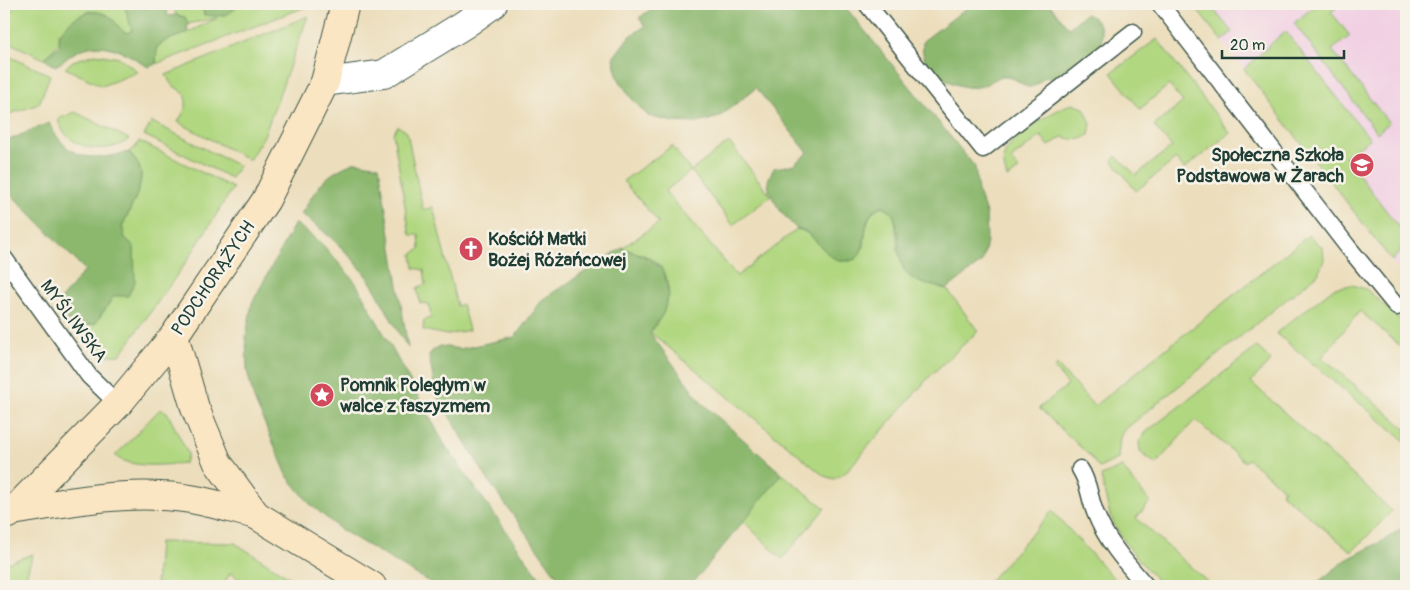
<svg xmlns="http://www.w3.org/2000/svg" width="1410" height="590" font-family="Pangolin,sans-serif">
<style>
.built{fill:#f1d0e3}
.green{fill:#b1d780;stroke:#688a5a}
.forest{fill:#8cb86e;stroke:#567a51}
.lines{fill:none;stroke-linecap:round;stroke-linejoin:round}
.lane-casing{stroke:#3e5548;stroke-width:19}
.street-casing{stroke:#3e5548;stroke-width:30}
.secondary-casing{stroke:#3e5548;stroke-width:30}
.lane{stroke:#fff;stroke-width:16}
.street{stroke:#fff;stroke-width:28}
.secondary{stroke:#fbe6c4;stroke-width:28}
.labels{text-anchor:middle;stroke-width:5;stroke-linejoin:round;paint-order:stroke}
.poi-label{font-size:18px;font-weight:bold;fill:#1f3d34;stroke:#f7f3e8;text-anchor:start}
.street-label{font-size:18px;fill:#1f3d34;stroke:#f7f3e8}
</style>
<rect width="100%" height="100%" fill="#f7f3e8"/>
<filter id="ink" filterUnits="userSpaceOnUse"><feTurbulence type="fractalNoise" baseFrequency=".02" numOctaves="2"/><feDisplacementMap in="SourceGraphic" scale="10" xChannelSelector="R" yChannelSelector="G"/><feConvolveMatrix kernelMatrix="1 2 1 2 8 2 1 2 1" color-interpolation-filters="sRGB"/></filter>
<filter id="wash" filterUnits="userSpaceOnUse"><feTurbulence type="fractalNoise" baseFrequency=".0096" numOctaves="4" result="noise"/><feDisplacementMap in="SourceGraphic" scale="20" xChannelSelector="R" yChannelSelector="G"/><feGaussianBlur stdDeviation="1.12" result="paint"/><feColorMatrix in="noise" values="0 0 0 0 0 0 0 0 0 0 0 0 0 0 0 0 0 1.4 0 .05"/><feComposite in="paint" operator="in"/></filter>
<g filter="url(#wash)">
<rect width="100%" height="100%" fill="#ecdebc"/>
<!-- built -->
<polygon class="built" points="1192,4 1406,4 1406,280 1244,69"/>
<!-- green -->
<g class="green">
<polygon points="15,4 124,4 133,30 127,33 122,31 108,15 89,11 44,59 4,40 4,26"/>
<polygon points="173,4 202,4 204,15 235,9 238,4 313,4 156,64 157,47 167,40 187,33 217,18 188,24 185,17 176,15"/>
<polygon points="1192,4 1209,4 1232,32 1222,41"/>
<polygon points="1317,4 1341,4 1331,12 1350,36 1332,50 1389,123 1377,133 1294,23"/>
<polygon points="308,16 264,136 249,160 178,122 186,108 186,95 171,84 166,75"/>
<polygon points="1285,31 1370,139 1345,156 1406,237 1399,253 1392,261 1244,69"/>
<polygon points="1157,39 1230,133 1184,169 1176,159 1136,191 1112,160 1116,156 1136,175 1172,147 1154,126 1183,102 1169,85 1140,109 1111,73"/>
<polygon points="4,54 50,75 39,104 4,116"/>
<polygon points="95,54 120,58 138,72 102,86 65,68 73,61"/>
<path d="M1072 104 1084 108 1091 123 1089 135C1080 142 1073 139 1062 137L1049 146 1041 136 1011 159 1019 170 1007 178C1005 170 1001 159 1006 151 1013 137 1056 108 1072 104Z"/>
<path d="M75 112 129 139C107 157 65 149 58 119Z"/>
<polygon points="152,122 239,166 231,178 144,135"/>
<polygon points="398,126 407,132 423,210 433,207 457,306 462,304 469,330 447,335 423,330 424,320 431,318 429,304 420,303 417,288 426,284 424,270 414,268 412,254 420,249 419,235 410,235 409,230 393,133"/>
<path d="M139 141 233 188 187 261 120 355H105L79 326 95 324 114 296 125 238 122 226C129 212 140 192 141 177 142 167 134 159 129 152L135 148Z"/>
<path d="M729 142 771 196 733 225 691 171 665 191 737 276 797 229C821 235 821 262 851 261L864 247C865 232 866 210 883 206L890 209 895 218 898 253 925 284 947 289 978 331 931 375 844 474 834 479 824 476 650 332C667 309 681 275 648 257 640 253 630 251 622 248L659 223 623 181 672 146 691 171Z"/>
<polygon points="1309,235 1323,248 1324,260 1318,274 1123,431 1120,437 1118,459 1099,468 1090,456 1039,408 1068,385 1054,368 1057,365 1094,406"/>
<polygon points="1352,285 1366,289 1406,325 1406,351 1360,311 1322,357 1406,429 1406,442 1276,333 1334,288"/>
<polygon points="1257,347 1271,360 1251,382 1392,511 1352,552 1281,493 1284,489 1248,459 1245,462 1195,420 1156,464 1140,452 1139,442 1146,432"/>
<path d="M160 409 167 412 188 454 185 463C163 465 133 469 115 456Z"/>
<path d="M1122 467 1150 502 1136 518 1212 586H1162C1143 565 1120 541 1110 514 1106 502 1104 489 1101 476Z"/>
<polygon points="782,474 825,508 782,559 743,521"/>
<polygon points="1052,511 1121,586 985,586"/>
<polygon points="159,542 235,543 303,586 251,586 230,573 223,586 156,586"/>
<polygon points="33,554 23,586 4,586 4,564"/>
</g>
<!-- forest -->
<g class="forest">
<path d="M124 4H168L167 16 176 15 185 17 188 24 187 33 167 40 157 47 156 64 148 67C125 52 102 37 74 53 67 57 63 63 55 66L44 59 60 45 58 36C69 20 87 5 107 15 116 19 118 30 127 33L132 31Z"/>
<path d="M202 4H238C231 17 217 17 204 15Z"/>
<path d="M658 4H843L975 167 978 192 986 213 987 242 982 262 947 289C936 286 922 285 913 279 887 261 910 220 883 206 858 212 871 245 856 259 831 267 824 247 809 234 806 230 799 231 796 228 785 218 768 197 768 182 768 178 772 172 774 168L793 165 808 153 756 88 719 117 698 123 673 122 648 116 631 98 618 78 613 58 628 38 645 26 639 18Z"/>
<path d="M972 4H1049L1069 28 1085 14C1099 17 1104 32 1101 45L1060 77 1052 79 1045 77C1023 100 1025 76 1003 77 993 78 987 86 978 87 960 90 931 76 924 57 922 52 923 46 923 41Z"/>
<path d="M49 123C67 160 92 162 129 152 134 159 142 167 141 177 140 192 129 212 122 226L125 238 134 246 135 282 128 296H114L95 324C76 326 70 327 59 310L62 298 85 270 4 187V142Z"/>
<path d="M356 162 379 166 408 348C396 330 387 310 376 291 358 260 330 235 301 214 319 185 324 174 356 162Z"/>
<polygon points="295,223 321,243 356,283 446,447 544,584 543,586 436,586 340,529 310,504 288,477 254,399 247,370 246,336 252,303"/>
<polygon points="622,248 649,258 664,271 669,295 663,314 650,333 701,402 782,474 693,583 696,586 564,586 490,483 436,394 429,356 431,352 440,346 460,349 515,337 543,299"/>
<polygon points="1406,525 1406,586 1313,586 1346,560 1386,539"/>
</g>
</g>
<g filter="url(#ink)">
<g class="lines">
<defs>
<g id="lane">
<polyline points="867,4 983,149 1133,32"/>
<polyline points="1160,4 1348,247 1397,307"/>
<polyline points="4,258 89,376 118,404"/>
<path d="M1080 469C1089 482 1089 497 1095 512 1106 541 1126 563 1146 586"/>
</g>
<polyline id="street" points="325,82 384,74 465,24 493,4"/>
<g id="secondary">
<polyline points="174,336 195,408 218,463 256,515 372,586"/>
<polyline points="13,511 118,404 174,336 266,200 325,82 345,4"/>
<path d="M9 514 13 511C63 503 112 493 162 496 194 497 225 507 256 515"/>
</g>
</defs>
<!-- lane casing -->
<use href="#lane" class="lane-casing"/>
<!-- street casing -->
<use href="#street" class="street-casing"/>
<!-- secondary casing -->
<use href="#secondary" class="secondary-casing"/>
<!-- lane -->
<use href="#lane" class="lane"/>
<!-- street -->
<use href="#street" class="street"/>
<!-- secondary -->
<use href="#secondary" class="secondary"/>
</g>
</g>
<!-- icons -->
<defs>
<symbol id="school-disc" viewBox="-11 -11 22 22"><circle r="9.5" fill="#d1495b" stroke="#f7f3e8"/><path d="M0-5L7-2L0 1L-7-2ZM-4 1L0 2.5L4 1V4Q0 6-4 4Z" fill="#fff"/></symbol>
<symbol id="church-disc" viewBox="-11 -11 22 22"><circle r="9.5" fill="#d1495b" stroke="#f7f3e8"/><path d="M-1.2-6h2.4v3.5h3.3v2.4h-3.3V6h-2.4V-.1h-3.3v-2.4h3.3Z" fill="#fff"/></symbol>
<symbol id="sight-disc" viewBox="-11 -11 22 22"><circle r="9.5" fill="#d1495b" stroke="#f7f3e8"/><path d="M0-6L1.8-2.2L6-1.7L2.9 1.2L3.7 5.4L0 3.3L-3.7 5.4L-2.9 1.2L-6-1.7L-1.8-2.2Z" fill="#fff"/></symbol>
</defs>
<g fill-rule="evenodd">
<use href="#school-disc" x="1348" y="151" width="28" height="28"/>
<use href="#church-disc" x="457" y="235" width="28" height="28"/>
<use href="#sight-disc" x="308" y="381" width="28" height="28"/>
</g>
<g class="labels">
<!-- poi labels -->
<g class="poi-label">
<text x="1344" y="161" text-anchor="end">Społeczna Szkoła<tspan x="1344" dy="21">Podstawowa w Żarach</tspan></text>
<text x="488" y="245">Kościół Matki<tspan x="488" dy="21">Bożej Różańcowej</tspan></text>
<text x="340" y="391">Pomnik Poległym w<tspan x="340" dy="21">walce z faszyzmem</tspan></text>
</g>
<!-- street labels -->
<g class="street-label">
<text transform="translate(213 278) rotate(-56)" y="6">PODCHORĄŻYCH</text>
<text transform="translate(74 321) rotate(53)" y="6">MYŚLIWSKA</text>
</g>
</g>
<!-- margin -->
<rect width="1410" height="590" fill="none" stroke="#f7f3e8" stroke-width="20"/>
<!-- scale -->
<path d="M1222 50v8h122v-8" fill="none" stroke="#1f3d34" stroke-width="2.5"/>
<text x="1230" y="50" font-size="15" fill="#1f3d34" stroke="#f7f3e8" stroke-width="4" paint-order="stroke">20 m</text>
</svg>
